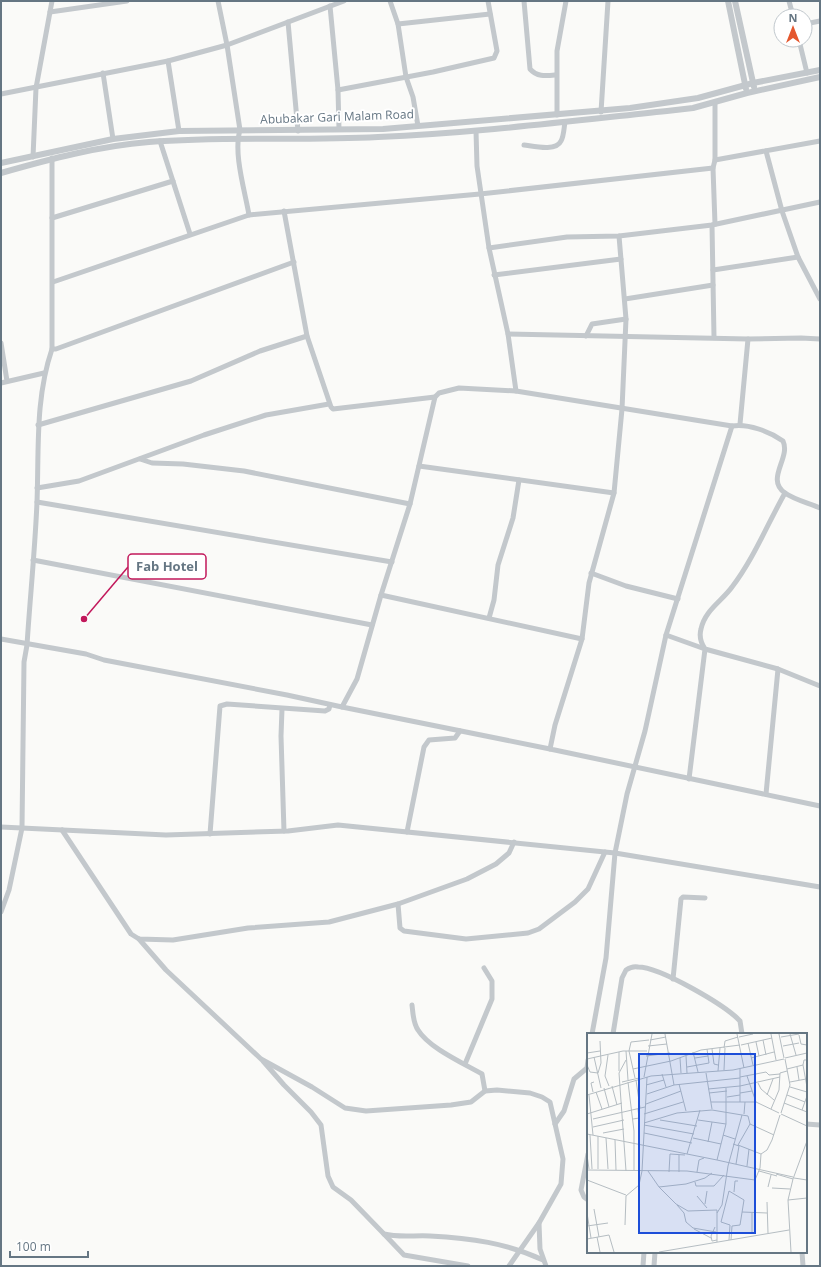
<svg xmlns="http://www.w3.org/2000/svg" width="821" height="1267" font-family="'Open Sans',sans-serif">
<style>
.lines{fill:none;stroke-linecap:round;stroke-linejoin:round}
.minor{stroke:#c3c8cc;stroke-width:5}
.tertiary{stroke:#c3c8cc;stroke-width:6}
.labels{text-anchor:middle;stroke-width:4;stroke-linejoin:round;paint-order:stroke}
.street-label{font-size:12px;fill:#657683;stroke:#fff}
.inset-road{fill:none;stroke:#b5bdc2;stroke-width:1}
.view{fill:#1d4ed8;fill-opacity:0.15;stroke:#1d4ed8;stroke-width:2}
.inset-edge{fill:none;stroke:#657683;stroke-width:2}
.leader{fill:none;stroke:#c2185b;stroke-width:1.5}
.callout-dot{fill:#c2185b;stroke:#fff;stroke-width:1.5}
.callout{fill:#fff;stroke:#c2185b;stroke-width:1.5}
.callout-label{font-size:13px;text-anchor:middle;font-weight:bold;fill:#657683}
</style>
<rect width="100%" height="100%" fill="#fafaf8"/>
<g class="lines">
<!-- minor -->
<g class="minor">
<path d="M218 1 227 45 240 130C233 153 245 191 249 215"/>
<polyline points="390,1 398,24 406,77 413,97 418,126"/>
<path d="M524 1 530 69C537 77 545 76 556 75"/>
<polyline points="789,1 793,16"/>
<polyline points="330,6 338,90 339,129"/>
<polyline points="50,12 127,1"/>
<polyline points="288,22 298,131"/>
<polyline points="398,24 490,14"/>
<polyline points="805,24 820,21"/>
<polyline points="799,40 807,73"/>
<polyline points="168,61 179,131"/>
<polyline points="103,73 113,139"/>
<polyline points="338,90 433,72 494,58 497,51 488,1"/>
<polyline points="1,94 168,61 227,45 344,1"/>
<polyline points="601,112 608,1"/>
<polyline points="557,115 557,51 566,1"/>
<polyline points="476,131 477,166 489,248 508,334 516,391"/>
<polyline points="160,141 190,234"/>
<path d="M524 145C533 146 556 152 561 141 564 136 564 127 565 122"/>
<polyline points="766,151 782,211 798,257 820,299"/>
<polyline points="33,157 36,88 52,1"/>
<polyline points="715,160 820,141"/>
<polyline points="284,211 307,336 331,407 333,409 435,397"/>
<polyline points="52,218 173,181"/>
<polyline points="715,224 713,168 715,160 715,102"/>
<polyline points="712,225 714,337"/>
<polyline points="619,236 626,319 622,409 614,493 589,583 582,639 555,725 550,749 820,806"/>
<polyline points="489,248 567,237 619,236 712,225 820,202"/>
<polyline points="713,270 798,257"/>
<polyline points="494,275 621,259"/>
<polyline points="53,282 249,215 480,194 713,168"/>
<polyline points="625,299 713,285"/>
<polyline points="508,334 748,339 801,338 820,339"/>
<polyline points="586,336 592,324 626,319"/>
<polyline points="1,343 7,381"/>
<polyline points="52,349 56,349 294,262"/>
<polyline points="1,383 44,373"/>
<polyline points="740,424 748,339"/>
<polyline points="38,425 191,381 260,351 307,336"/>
<polyline points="140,459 152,463 183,464 244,471 410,504"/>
<polyline points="419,466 614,493"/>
<polyline points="37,488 79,481 204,435 266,415 329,404"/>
<path d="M785 493C768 523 753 560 732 587 722 601 705 610 701 629 699 636 701 643 705 649L778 669 820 686"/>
<polyline points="37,502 392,562"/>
<polyline points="33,560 372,625"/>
<polyline points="591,573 626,586 678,599"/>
<polyline points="381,595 582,639"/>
<polyline points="489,618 494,600 498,565 513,518 519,480"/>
<polyline points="666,635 705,649 689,779"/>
<path d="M1 639 86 654 104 660 287 695 342 707 357 679 381 595 410 504 435 397 439 393 459 388 516 391 732 426C748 423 770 432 783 441 791 458 765 479 785 493 795 500 809 503 820 508"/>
<polyline points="342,707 550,749"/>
<polyline points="282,709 281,736 284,831"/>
<polyline points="766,794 778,669"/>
<polyline points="1,827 166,835 288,831 338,825 615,853 820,887"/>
<polyline points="62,830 131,934 139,939 173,940 248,928 329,922 398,904 467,879 496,864 509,853 514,842"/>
<polyline points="407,832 424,747 429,740 455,738 460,731"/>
<polyline points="210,834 220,706 227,704 325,711 329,709 330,705"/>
<polyline points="398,904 400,928 404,931 466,939 528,933 539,929 575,902 588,889 605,852"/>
<path d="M1 912 9 890 22 828 24 662 27 645C30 598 35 550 37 502 39 450 35 399 52 349V158"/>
<polyline points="139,939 166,970 261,1059 312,1087 345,1108 366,1111 451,1105 471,1102 485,1091 497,1090 530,1093 542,1097 550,1102 563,1159 561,1184 539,1223 540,1249 546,1266"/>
<polyline points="673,979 681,899 683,897 705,898"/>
<path d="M412 1005C413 1013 413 1023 418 1030 429 1048 463 1063 482 1074L485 1091"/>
<polyline points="592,1034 606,958 615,853 627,794 645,731 666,635 732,426"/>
<path d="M613 1034 622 978 626 970C629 968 634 966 638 967 660 967 725 1005 740 1021L742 1034"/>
<path d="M263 1061 284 1085 311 1112 321 1125 328 1176 333 1187 351 1200 384 1234C399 1238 415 1235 430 1236 470 1238 507 1243 543 1260"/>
<polyline points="465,1064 492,999 492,981 484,968"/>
<polyline points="555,1124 564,1111 574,1079 587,1068 588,1060"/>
<polyline points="806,1124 820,1125"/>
<polyline points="588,1154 581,1190 584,1197 588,1200"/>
<polyline points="384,1234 404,1255 468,1266"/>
<polyline points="802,1252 803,1266"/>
<polyline points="509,1266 539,1223"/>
<polyline points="643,1266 644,1252"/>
<polyline points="654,1266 655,1252"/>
</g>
<!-- tertiary -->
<g class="tertiary">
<polyline points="728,1 746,89"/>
<polyline points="735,1 754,87"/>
<polyline points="1,163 113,139 179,131 383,129 630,108 698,98 753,83 820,70"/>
<path d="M1 173C50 159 99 146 149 142 226 136 302 141 378 137 475 133 571 121 667 111L693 108 747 93 820 77"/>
</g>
</g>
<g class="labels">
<!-- street labels -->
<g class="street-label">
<text transform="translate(337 117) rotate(-2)" y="4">Abubakar Gari Malam Road</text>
</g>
</g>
<!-- overview -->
<g transform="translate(587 1033)">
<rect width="220" height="220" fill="#fafaf8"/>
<path class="inset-road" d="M78 1 87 52M150 1 157 35M184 1 189 27M192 1 197 25M203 1 209 22M212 2 214 11 220 12M152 4 166 1M194 4 212 1M63 7 79 4M176 7 179 22M169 9 172 23M161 10 166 32M154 12 185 5M61 13 80 11M196 13 212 10M137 15 138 8 151 4M125 16 127 31 131 32M39 18 41 47M106 19 111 39M0 20 13 18M21 22 18 43 22 53M59 23 83 20M99 23 100 40M7 24 14 55M93 25 94 40M108 25 121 23M164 25 187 19M198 25 220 20M0 26 36 18H60M39 27 32 40 39 138M220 27H217L216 32 220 54M0 32 3 39 11 40 14 30 13 8M100 34 122 30 120 16M210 34 212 47M46 36 84 28 114 17 153 12M200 36 216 32M137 37 138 15M32 38V19M131 38 133 15M119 40 125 76M75 41 79 54M160 43 169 69M57 44 65 1M153 44 179 39 182 42 193 41M48 45 42 18 44 9 62 7M49 47 53 75M35 49 52 45M41 49 47 98V138M203 49 219 46M171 50 174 56 187 67M92 51 99 78M59 52 77 47M25 53 30 72M153 53V36M153 53V69M203 54 220 59M17 55 22 74M139 55V91L130 127 206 144M121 56 153 53 193 44M6 59 4 50 7 49M9 59 15 76M122 60 140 58M153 60 165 58M60 61 87 52 153 45M0 62 64 43 146 37 197 26M2 62 6 102M180 62 186 46M200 62 218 69M140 64 153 62M124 69H169L192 80M197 70 220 79M59 71 94 58M184 76 192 57 193 40 200 38M215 77 220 63M194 80 203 52 198 26M0 81 35 70M57 81 96 69M157 81 158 69M194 81 220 93M6 86 58 74M46 86 52 85 51 76M73 87 110 93M111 87 139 91M57 90 90 80 125 77 161 83 163 91 187 102M163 91 151 112 174 121M57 92 107 101M6 94 37 87M16 100 37 96M57 100 105 110M0 101 100 121 113 77M3 102 5 136M136 102 148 106M11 103V136M19 105 21 136M106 105 134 111M28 107 29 137M121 109 125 89M146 111 152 113 149 131M100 121 130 127M174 121 180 117 185 107 193 82M0 122 2 136M92 122V139M160 133 162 116M0 137 100 138 168 147 173 135 174 121M61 138 72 154 99 151 118 145 125 140M172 138 190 143M82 139 83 121 98 122M110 139 112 127 117 125M189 141 206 146M207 145 220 147M0 147 39 162M108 149 109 153H127L137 142M72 154 89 171 101 178 130 177V209M181 154 184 142M185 155 203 156M147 159 148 148H151M110 163 120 175M201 167 220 165M180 169 181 200M118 171 120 158M90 172 97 180 99 189 106 195 129 199M7 176 12 204M155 179 180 180M0 180 4 205M130 180 135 172 141 133 155 82M165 180V200M38 192 39 163 52 152 55 138 60 44M0 193 21 190M128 194 124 203 125 208 130 207M107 196 124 205M10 204 13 219M0 206 22 202 27 219M142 207 143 192 134 189 142 158 157 167 153 192 145 193 144 207M72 219 202 197M204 219 201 167 206 146 220 108"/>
<path class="view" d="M52 21H168V200H52Z"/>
<rect width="220" height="220" class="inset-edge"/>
</g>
<!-- callouts -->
<path class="leader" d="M84 619L128 567"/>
<circle class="callout-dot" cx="84" cy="619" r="4"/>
<rect class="callout" x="128" y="554" width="78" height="25" rx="4"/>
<g class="callout-label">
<text x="167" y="571">Fab Hotel</text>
</g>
<!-- border -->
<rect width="821" height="1267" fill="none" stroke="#657683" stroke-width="4"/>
<!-- north arrow -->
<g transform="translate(793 28)"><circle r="19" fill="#ffffff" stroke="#c1c8cd"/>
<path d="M0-3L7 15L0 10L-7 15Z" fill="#e4572e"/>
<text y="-6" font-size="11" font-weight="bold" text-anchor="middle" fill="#657683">N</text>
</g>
<!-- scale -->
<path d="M10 1251v6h78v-6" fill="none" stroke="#657683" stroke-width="2"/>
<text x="16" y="1251" font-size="12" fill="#657683" stroke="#ffffff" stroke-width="3" paint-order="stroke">100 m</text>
</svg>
